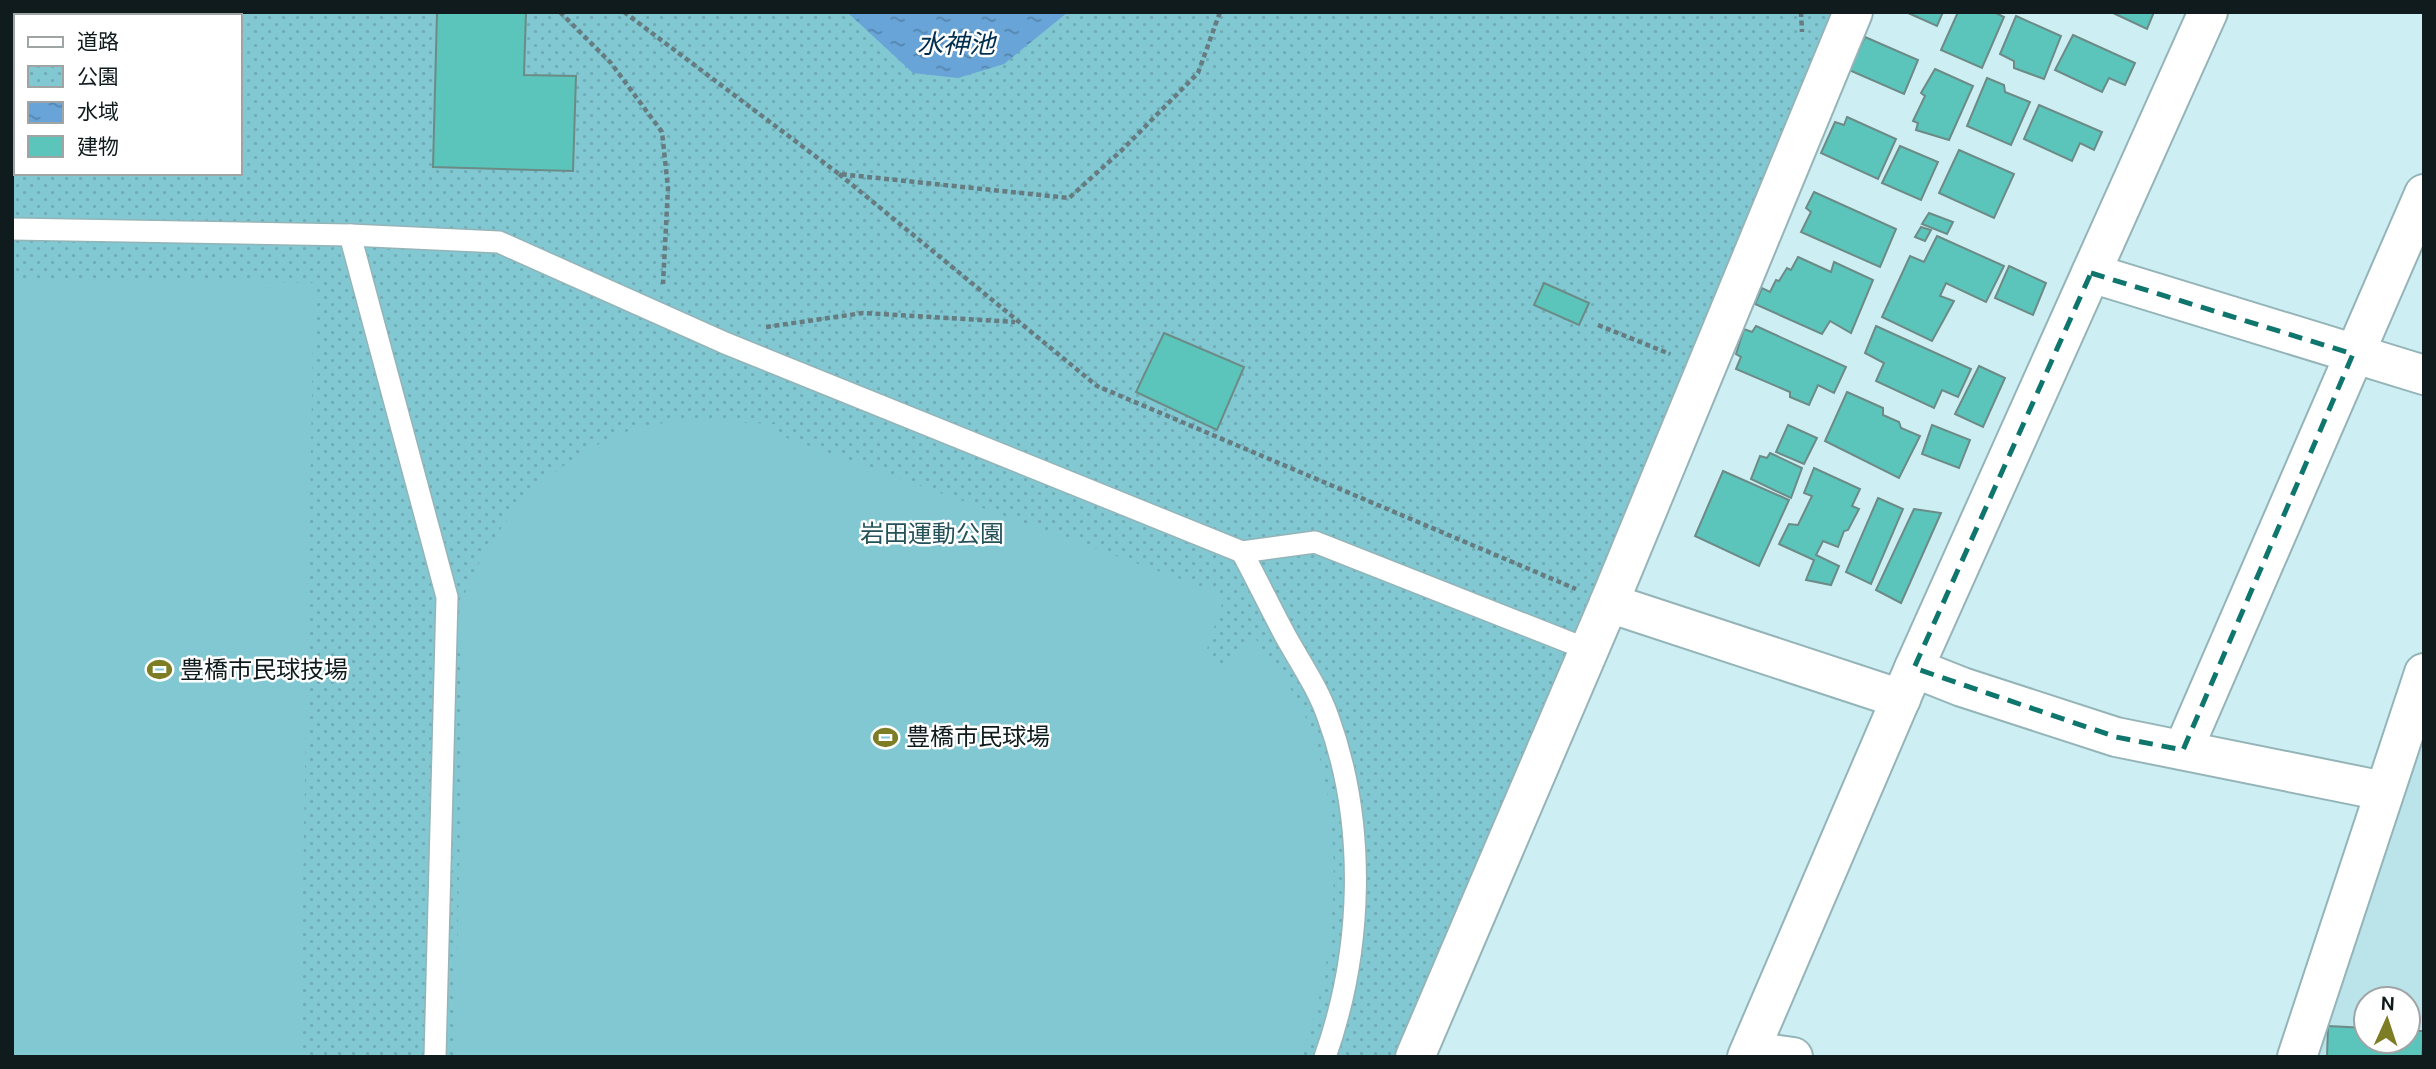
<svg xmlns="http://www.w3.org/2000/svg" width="2436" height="1069" font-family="'DM Sans','Noto Sans JP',sans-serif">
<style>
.built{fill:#bae3ea;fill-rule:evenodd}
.park{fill:url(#park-dots);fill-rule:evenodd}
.pitch{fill:#81c8d2}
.water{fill:url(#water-ripples)}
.building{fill:#5bc5bb;stroke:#6c8b87;stroke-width:2}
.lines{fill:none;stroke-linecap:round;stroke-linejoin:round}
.lane-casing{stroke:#94b4b8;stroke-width:24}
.street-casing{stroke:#94b4b8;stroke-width:42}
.secondary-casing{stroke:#94b4b8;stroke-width:42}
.path{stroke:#667c80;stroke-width:4.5;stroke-dasharray:5 3.5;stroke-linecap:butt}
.lane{stroke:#fff;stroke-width:21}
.street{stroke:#fff;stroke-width:38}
.secondary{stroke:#fff;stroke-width:38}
.marked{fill:none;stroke:#0f766e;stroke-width:5;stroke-dasharray:14 9;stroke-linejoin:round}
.labels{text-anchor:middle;stroke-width:5;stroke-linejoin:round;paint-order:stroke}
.park-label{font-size:24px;fill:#245258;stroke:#fff}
.poi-label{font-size:24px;fill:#0f1b1d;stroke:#fff;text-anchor:start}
.water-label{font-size:26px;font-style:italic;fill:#002f50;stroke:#fff}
</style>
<defs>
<pattern id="park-dots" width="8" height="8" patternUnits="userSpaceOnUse" patternTransform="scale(1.75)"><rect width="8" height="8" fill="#81c8d2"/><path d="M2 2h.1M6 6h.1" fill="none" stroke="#6eabb4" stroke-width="1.8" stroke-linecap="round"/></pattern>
<pattern id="water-ripples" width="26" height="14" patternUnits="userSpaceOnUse" patternTransform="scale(1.75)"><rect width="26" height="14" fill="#68a4d7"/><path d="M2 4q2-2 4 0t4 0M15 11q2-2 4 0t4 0" fill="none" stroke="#5485ae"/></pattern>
</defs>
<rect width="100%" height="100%" fill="#cdeef3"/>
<!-- built -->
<path class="built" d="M2424 730V1057H2310ZM2366 999H2408V1041H2366Z"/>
<!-- park -->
<path class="park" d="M12 12H1852L1415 1057H12ZM16 16H240V173H16Z"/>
<!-- pitch -->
<g class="pitch">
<polygon points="12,278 314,283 300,1057 12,1057"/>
<path d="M684 420 775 424 776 434 1225 595 1206 652 1219 669 1255 638C1270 661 1290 684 1302 709 1348 804 1341 961 1300 1057H455L464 649H450C456 629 459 606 468 586 499 514 557 457 631 430 647 424 667 423 684 420Z"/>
</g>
<!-- water -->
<polygon class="water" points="847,12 1068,12 1004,64 958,78 913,73"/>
<!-- building -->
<g class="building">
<polygon points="12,12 21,12 21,16 16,16 16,90 12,90"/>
<polygon points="437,12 526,12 524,75 576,76 573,171 433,167"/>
<polygon points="1906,12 1943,12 1937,26"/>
<polygon points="1958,12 1994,12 2004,17 1982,68 1941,50"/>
<polygon points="2111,12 2154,12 2147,29"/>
<polygon points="2016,16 2061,36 2044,79 2014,68 2014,61 2000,54"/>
<polygon points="2073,35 2135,63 2125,85 2109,78 2102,92 2055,70"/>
<polygon points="1865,37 1918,60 1904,94 1849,70"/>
<polygon points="1935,69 1973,86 1949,140 1916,130 1918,123 1913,121 1925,96 1921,93"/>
<polygon points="1987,78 2004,85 2005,92 2030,102 2011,145 1967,126"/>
<polygon points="2039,105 2102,132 2094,150 2080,143 2072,161 2024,139"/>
<polygon points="1847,117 1896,139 1878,179 1821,153 1835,122 1844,125"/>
<polygon points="1900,146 1938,162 1921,200 1882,183"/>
<polygon points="1959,150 2014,174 1994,218 1939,193"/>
<polygon points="1814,192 1896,229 1880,267 1801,232 1811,212 1806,208"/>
<polygon points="1929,213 1953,222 1947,234 1922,224"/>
<polygon points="1921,227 1931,230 1925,241 1915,237"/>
<polygon points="1937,236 2004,266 1986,302 1946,283 1940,296 1954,301 1932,341 1882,317 1910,256 1924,262"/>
<polygon points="1798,257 1831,272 1834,262 1873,280 1851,333 1830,321 1822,334 1755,304 1762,288 1770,292 1776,280 1779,281 1787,268 1791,270"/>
<polygon points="2009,266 2046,283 2033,315 1995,298"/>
<polygon points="1544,283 1589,303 1579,325 1534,305"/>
<polygon points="1756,326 1846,367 1834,393 1818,385 1809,405 1790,397 1790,392 1736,369 1741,357 1736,354 1744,329 1752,332"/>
<polygon points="1876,326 1971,369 1958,397 1942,390 1934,408 1876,381 1884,363 1865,353"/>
<polygon points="1164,333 1244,367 1217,430 1136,392"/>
<polygon points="1979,366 2005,378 1983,427 1955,414"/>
<polygon points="1847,392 1883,408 1883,415 1899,422 1901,428 1920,436 1899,478 1825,441"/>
<polygon points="1788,425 1817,438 1804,464 1776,452"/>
<polygon points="1932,425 1970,440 1959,468 1922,454"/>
<polygon points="1770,453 1802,468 1791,498 1751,479 1760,456 1767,458"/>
<polygon points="1814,468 1860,489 1852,506 1859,509 1848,530 1844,531 1838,547 1823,541 1816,555 1839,566 1831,585 1806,580 1814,560 1779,544 1789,524 1798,525 1812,496 1804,493"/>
<polygon points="1723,471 1789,500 1759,566 1695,536"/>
<polygon points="1878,498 1903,509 1871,584 1846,572"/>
<polygon points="1914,509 1941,513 1901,603 1876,590"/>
<polygon points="2328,1026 2366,1028 2366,1041 2408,1041 2408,1031 2424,1031 2422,1057 2327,1057"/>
</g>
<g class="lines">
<defs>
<g id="lane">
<polyline points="12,229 350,235 499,242 725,343 1242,552 1315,542 1589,650"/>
<polyline points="350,235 447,597 435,1057"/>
<path d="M1242 552C1257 580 1271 609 1286 637 1301 664 1318 688 1328 717 1367 824 1363 950 1325 1057"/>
</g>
<g id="street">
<polyline points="1609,603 1901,699"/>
<polyline points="1914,668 1962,687 2116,737 2384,791"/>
<polyline points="2183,750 2424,194"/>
<polyline points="1750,1051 1793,1057"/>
<polyline points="1415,1057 1609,603 1853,12"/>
<polyline points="2297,1057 2424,673"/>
</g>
<g id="secondary">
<polyline points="2091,273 2424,375"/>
<polyline points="1747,1057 1914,668 2208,12"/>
</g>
</defs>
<!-- lane casing -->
<use href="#lane" class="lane-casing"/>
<!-- street casing -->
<use href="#street" class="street-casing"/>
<!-- secondary casing -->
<use href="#secondary" class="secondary-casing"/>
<!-- path -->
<g class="path">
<polyline points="560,12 611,63 662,132 668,188 663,284"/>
<polyline points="624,12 839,174 1069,198 1121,151 1198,73 1220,12"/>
<polyline points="1801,12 1802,32"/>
<polyline points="839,174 1097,386 1576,589"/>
<polyline points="1598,325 1670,354"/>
<polyline points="766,327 863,313 1015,322"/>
</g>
<!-- lane -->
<use href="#lane" class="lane"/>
<!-- street -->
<use href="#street" class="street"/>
<!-- secondary -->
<use href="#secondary" class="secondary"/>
</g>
<!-- marked area -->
<path class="marked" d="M2091 273 2353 354 2183 750 2116 737 1914 668Z"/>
<!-- icons -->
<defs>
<symbol id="stadium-bare" viewBox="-9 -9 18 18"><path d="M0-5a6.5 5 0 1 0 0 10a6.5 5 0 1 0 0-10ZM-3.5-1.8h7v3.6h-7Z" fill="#7c7d25" stroke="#fff" stroke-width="2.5" paint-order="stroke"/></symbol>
</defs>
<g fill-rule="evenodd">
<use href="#stadium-bare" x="142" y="652" width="35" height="35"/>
<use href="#stadium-bare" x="868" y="720" width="35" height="35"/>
</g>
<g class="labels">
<!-- park labels -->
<g class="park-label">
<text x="932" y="542">岩田運動公園</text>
</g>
<!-- poi labels -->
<g class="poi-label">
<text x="180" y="678">豊橋市民球技場</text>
<text x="906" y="745">豊橋市民球場</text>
</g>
<!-- water labels -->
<g class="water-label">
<text x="956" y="53">水神池</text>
</g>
</g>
<!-- border -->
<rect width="2436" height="1069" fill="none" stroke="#0f1b1d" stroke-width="28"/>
<!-- legend -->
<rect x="14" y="14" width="228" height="161" fill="#ffffff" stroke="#9fa4a5" stroke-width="2"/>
<rect x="28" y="37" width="35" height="10" fill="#ffffff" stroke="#9fa4a5" stroke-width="2"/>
<text x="77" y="49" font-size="21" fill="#0f1b1d">道路</text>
<rect x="28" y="66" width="35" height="21" fill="url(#park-dots)" stroke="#9fa4a5" stroke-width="2"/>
<text x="77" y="84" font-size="21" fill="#0f1b1d">公園</text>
<rect x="28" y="102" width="35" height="21" fill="url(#water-ripples)" stroke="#9fa4a5" stroke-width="2"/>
<text x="77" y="119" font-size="21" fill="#0f1b1d">水域</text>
<rect x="28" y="136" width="35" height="21" fill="#5bc5bb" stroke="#9fa4a5" stroke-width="2"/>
<text x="77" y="154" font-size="21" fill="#0f1b1d">建物</text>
<!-- north arrow -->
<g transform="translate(2387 1020) rotate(3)"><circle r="33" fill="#ffffff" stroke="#9fa4a5" stroke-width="2"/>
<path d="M0-5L12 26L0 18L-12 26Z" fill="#7c7d25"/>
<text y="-10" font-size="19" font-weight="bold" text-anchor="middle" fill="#0f1b1d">N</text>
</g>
</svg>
